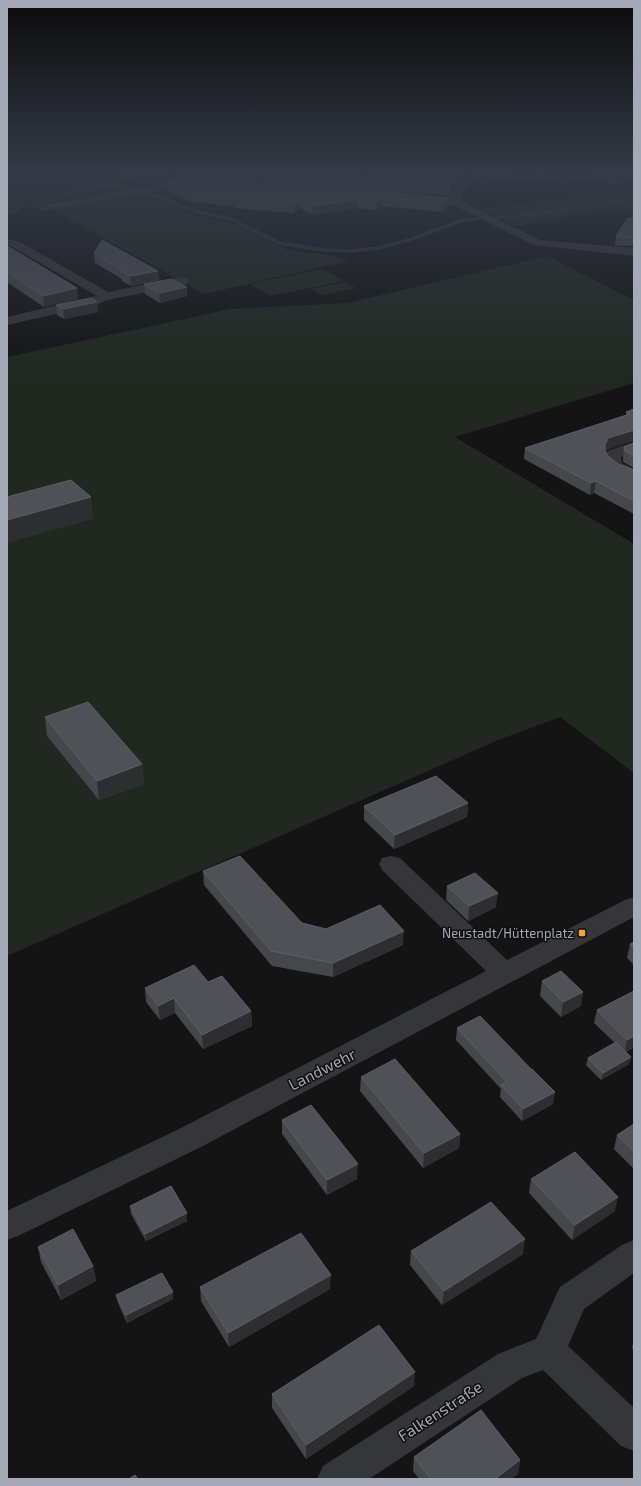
<svg xmlns="http://www.w3.org/2000/svg" width="641" height="1486" font-family="'Exo 2',sans-serif">
<style>
.green{fill:#202820}
.lines{fill:none;stroke-linecap:round;stroke-linejoin:round}
.stream{stroke:#2a3339;stroke-width:3.5}
.minor{fill:#35363a;fill-rule:evenodd}
.wall{fill:#45474a}
.shaded-wall{fill:#2d2e30}
.building{fill:#505156;stroke:#5d5f65}
.poi-dot{fill:#f0a631;stroke:#0f0f10;stroke-width:1.5}
.labels{text-anchor:middle;stroke-width:3;stroke-linejoin:round;paint-order:stroke}
.poi-label{font-size:13px;fill:#a5abb6;stroke:#0f0f10;text-anchor:end}
.near-street-label{font-size:16px;fill:#a5abb6;stroke:#0f0f10}
</style>
<rect width="100%" height="100%" fill="#141415"/>
<!-- green -->
<g class="green">
<polygon points="7,172 107,172 135,188 9,209 7,207"/>
<polygon points="634,187 634,211 626,213 597,211 517,226 482,209"/>
<polygon points="145,194 197,216 239,225 287,250 330,255 349,261 204,294 53,210"/>
<polygon points="547,256 634,300 634,383 455,437 634,544 634,773 560,717 496,741 7,956 7,357 231,309 347,303"/>
<polygon points="323,269 344,281 270,296 250,284"/>
<polygon points="346,282 356,288 321,295 311,289"/>
</g>
<g class="lines">
<!-- stream -->
<g class="stream">
<polyline points="145,192 198,212 231,219 279,243 324,250 351,251 378,248 409,240 463,220 483,218"/>
<polyline points="609,202 634,198"/>
<polyline points="31,207 95,186 112,185 139,189"/>
<polyline points="7,212 20,209"/>
<polyline points="491,219 544,213 598,204"/>
</g>
<!-- minor -->
<g class="minor">
<polygon points="469,172 505,172 536,175 532,172 582,174 615,172 610,175 564,183 477,176 461,194 461,201 540,240 634,248 634,256 534,245 453,205 419,202 414,199 419,196 450,198 452,191"/>
<polygon points="194,179 199,182 198,184 44,211 39,208 44,205 180,180"/>
<polygon points="7,239 18,241 108,292 183,277 187,278 189,281 187,284 183,285 107,300 96,305 7,325 7,317 97,296 11,246 7,245"/>
<path d="M634 442V452L621 457 622 463 634 469V481C622 478 596 467 607 451Z"/>
<polygon points="391,856 400,858 507,960 625,900 634,897 634,917 199,1148 18,1236 7,1240 7,1211 177,1130 486,971 382,870 379,864 382,858"/>
<polygon points="634,1240 634,1273 584,1309 568,1346 634,1408 634,1451 621,1446 543,1370 522,1378 369,1479 317,1479 323,1466 498,1354 536,1339 560,1287 622,1245"/>
</g>
</g>
<!-- wall -->
<g class="wall">
<polygon points="114,172 340,172 372,176 375,172 467,172 451,190 449,196 276,181 255,183 201,178 180,178 151,184 148,182 133,184"/>
<polygon points="598,172 634,172 616,184 608,183 597,179"/>
<polygon points="165,182 255,184 449,198 449,206 443,212 381,206 376,210 357,208 312,215 300,208 294,213 234,208 234,206 191,202 165,190"/>
<polygon points="634,217 634,246 615,245 616,236"/>
<polygon points="7,246 77,288 78,299 44,307 7,282"/>
<polygon points="94,254 158,271 159,280 131,286 122,281 122,279 95,263"/>
<polygon points="144,284 187,287 187,296 160,303 145,294"/>
<polygon points="97,302 98,312 64,319 57,315 56,305"/>
<polygon points="634,409 605,452 608,456 618,464 634,470 634,514 594,493 590,495 524,459 525,448 626,415 626,412"/>
<polygon points="634,443 634,468 623,462 623,458 624,447"/>
<polygon points="45,717 142,764 144,784 99,800 47,736"/>
<polygon points="468,803 467,817 394,849 364,820 364,806"/>
<polygon points="203,871 302,923 326,929 403,945 333,977 272,966 204,885"/>
<polygon points="447,886 496,907 468,921 446,900"/>
<polygon points="634,942 634,965 627,958 630,944"/>
<polygon points="542,981 583,992 581,1006 561,1017 540,996"/>
<polygon points="208,982 251,1011 252,1026 203,1049 175,1013 160,1020 146,1002 145,988"/>
<polygon points="634,991 634,1047 626,1052 631,1057 629,1064 601,1080 586,1065 588,1058 615,1043 594,1023 597,1010"/>
<polygon points="457,1028 531,1069 553,1104 522,1121 500,1097 501,1089 456,1040"/>
<polygon points="361,1077 460,1134 459,1148 423,1168 360,1091"/>
<polygon points="282,1120 357,1179 327,1195 282,1134"/>
<polygon points="634,1124 634,1169 614,1149 617,1135"/>
<polygon points="531,1179 615,1211 572,1240 529,1193"/>
<polygon points="130,1206 187,1221 146,1241 131,1214"/>
<polygon points="38,1247 93,1266 96,1281 61,1300 41,1262"/>
<polygon points="411,1251 523,1254 442,1305 410,1265"/>
<polygon points="200,1287 330,1289 229,1347 201,1301"/>
<polygon points="116,1295 173,1299 127,1323 118,1303"/>
<polygon points="634,1340 634,1351 632,1348"/>
<polygon points="414,1386 306,1459 272,1408 272,1394"/>
<polygon points="414,1457 520,1460 518,1474 511,1479 419,1479 413,1471"/>
</g>
<!-- shaded-wall -->
<g class="shaded-wall">
<polygon points="171,172 180,172 180,178 151,184 150,176"/>
<polygon points="460,172 467,172 451,190 449,196 449,189 451,182"/>
<polygon points="276,173 276,181 255,183 255,176"/>
<polygon points="634,173 634,180 616,184 617,176"/>
<polygon points="147,175 148,182 133,184 133,177"/>
<polygon points="381,198 381,206 376,210 377,202"/>
<polygon points="449,198 449,206 443,212 443,204"/>
<polygon points="300,200 300,208 294,213 294,205"/>
<polygon points="357,200 357,208 312,215 312,206"/>
<polygon points="158,271 159,280 131,286 130,276"/>
<polygon points="187,287 187,296 160,303 159,293"/>
<polygon points="77,288 78,299 44,307 43,296"/>
<polygon points="97,302 98,312 64,319 63,309"/>
<polygon points="634,430 634,441 607,450 603,456 605,445 608,438"/>
<polygon points="596,481 594,493 590,495 591,483"/>
<polygon points="91,497 93,519 7,543 7,520"/>
<polygon points="142,764 144,784 99,800 97,781"/>
<polygon points="468,803 467,817 394,849 395,835"/>
<polygon points="498,893 496,907 468,921 469,906"/>
<polygon points="404,931 403,945 333,977 333,963"/>
<polygon points="583,992 581,1006 561,1017 563,1002"/>
<polygon points="174,998 175,1013 160,1020 158,1006"/>
<polygon points="251,1011 252,1026 203,1049 202,1035"/>
<polygon points="634,1036 634,1047 625,1052 627,1040"/>
<polygon points="631,1057 629,1064 601,1080 603,1073"/>
<polygon points="555,1092 553,1104 522,1121 523,1109"/>
<polygon points="460,1134 459,1148 423,1168 424,1153"/>
<polygon points="358,1164 357,1179 327,1195 327,1180"/>
<polygon points="618,1197 615,1211 572,1240 575,1225"/>
<polygon points="187,1213 187,1221 146,1241 145,1234"/>
<polygon points="525,1239 523,1254 442,1305 444,1291"/>
<polygon points="93,1266 96,1281 61,1300 58,1285"/>
<polygon points="331,1275 330,1289 229,1347 228,1333"/>
<polygon points="173,1292 173,1299 127,1323 126,1315"/>
<polygon points="415,1372 414,1386 306,1459 306,1445"/>
<polygon points="520,1460 518,1474 511,1479 495,1479"/>
</g>
<!-- building -->
<g class="building">
<polygon points="126,172 171,172 150,176 147,175 133,177"/>
<polygon points="217,172 340,172 372,176 375,172 460,172 451,182 449,189 276,173 255,176"/>
<polygon points="602,172 634,172 634,173 617,176 609,175"/>
<polygon points="180,179 201,179 255,184 276,181 449,198 443,204 381,198 377,202 357,200 312,206 300,200 294,205 234,199 235,198 191,194 165,182"/>
<polygon points="634,217 634,238 616,236 627,219"/>
<polygon points="102,240 158,271 130,276 121,271 123,271 94,254"/>
<polygon points="7,246 77,288 43,296 7,272"/>
<polygon points="172,279 187,287 159,293 144,284"/>
<polygon points="91,298 97,302 63,309 56,305"/>
<polygon points="634,409 634,430 608,438 605,445 605,451 608,456 618,464 634,470 634,501 596,481 591,483 525,448 630,414 626,412"/>
<polygon points="634,443 634,456 625,451 624,447"/>
<polygon points="71,480 91,497 7,520 7,497"/>
<polygon points="88,702 142,764 97,781 45,717"/>
<polygon points="436,776 468,803 395,835 364,806"/>
<polygon points="240,856 302,923 326,929 380,905 404,931 333,963 271,951 203,871"/>
<polygon points="475,873 498,893 469,906 447,886"/>
<polygon points="634,942 634,948 630,944"/>
<polygon points="194,965 208,982 222,976 251,1011 202,1035 174,998 158,1006 145,988"/>
<polygon points="561,971 583,992 563,1002 542,981"/>
<polygon points="634,991 634,1036 627,1040 597,1010"/>
<polygon points="480,1016 531,1069 532,1069 555,1092 523,1109 501,1085 507,1082 457,1028"/>
<polygon points="616,1042 631,1057 603,1073 588,1058"/>
<polygon points="395,1059 460,1134 424,1153 361,1077"/>
<polygon points="311,1105 358,1164 327,1180 282,1120"/>
<polygon points="634,1124 634,1151 617,1135"/>
<polygon points="575,1152 618,1197 575,1225 531,1179"/>
<polygon points="171,1186 187,1213 145,1234 130,1206"/>
<polygon points="491,1202 525,1239 444,1291 411,1251"/>
<polygon points="73,1229 93,1266 58,1285 38,1247"/>
<polygon points="301,1233 331,1275 228,1333 200,1287"/>
<polygon points="162,1273 173,1292 126,1315 116,1295"/>
<polygon points="379,1325 415,1372 306,1445 272,1394"/>
<polygon points="481,1410 520,1460 495,1479 431,1479 414,1457"/>
<polygon points="135,1475 138,1479 129,1479"/>
</g>
<!-- sky -->
<linearGradient id="sky" x2="0" y2="1"><stop stop-color="#0b0b0c"/><stop offset="0.45" stop-color="#343a46"/><stop offset="1" stop-color="#343a46" stop-opacity="0"/></linearGradient>
<rect width="641" height="380" fill="url(#sky)"/>
<!-- markers -->
<rect class="poi-dot" x="578" y="929" width="8" height="8" rx="2"/>
<g class="labels">
<!-- poi labels -->
<g class="poi-label">
<text x="574" y="938">Neustadt/Hüttenplatz</text>
</g>
<!-- near-street labels -->
<g class="near-street-label">
<text transform="translate(322 1069) rotate(-27)" y="6">Landwehr</text>
<text transform="translate(440 1411) rotate(-33)" y="6">Falkenstraße</text>
</g>
</g>
<!-- border -->
<rect width="641" height="1486" fill="none" stroke="#a5abb6" stroke-width="16"/>
</svg>
